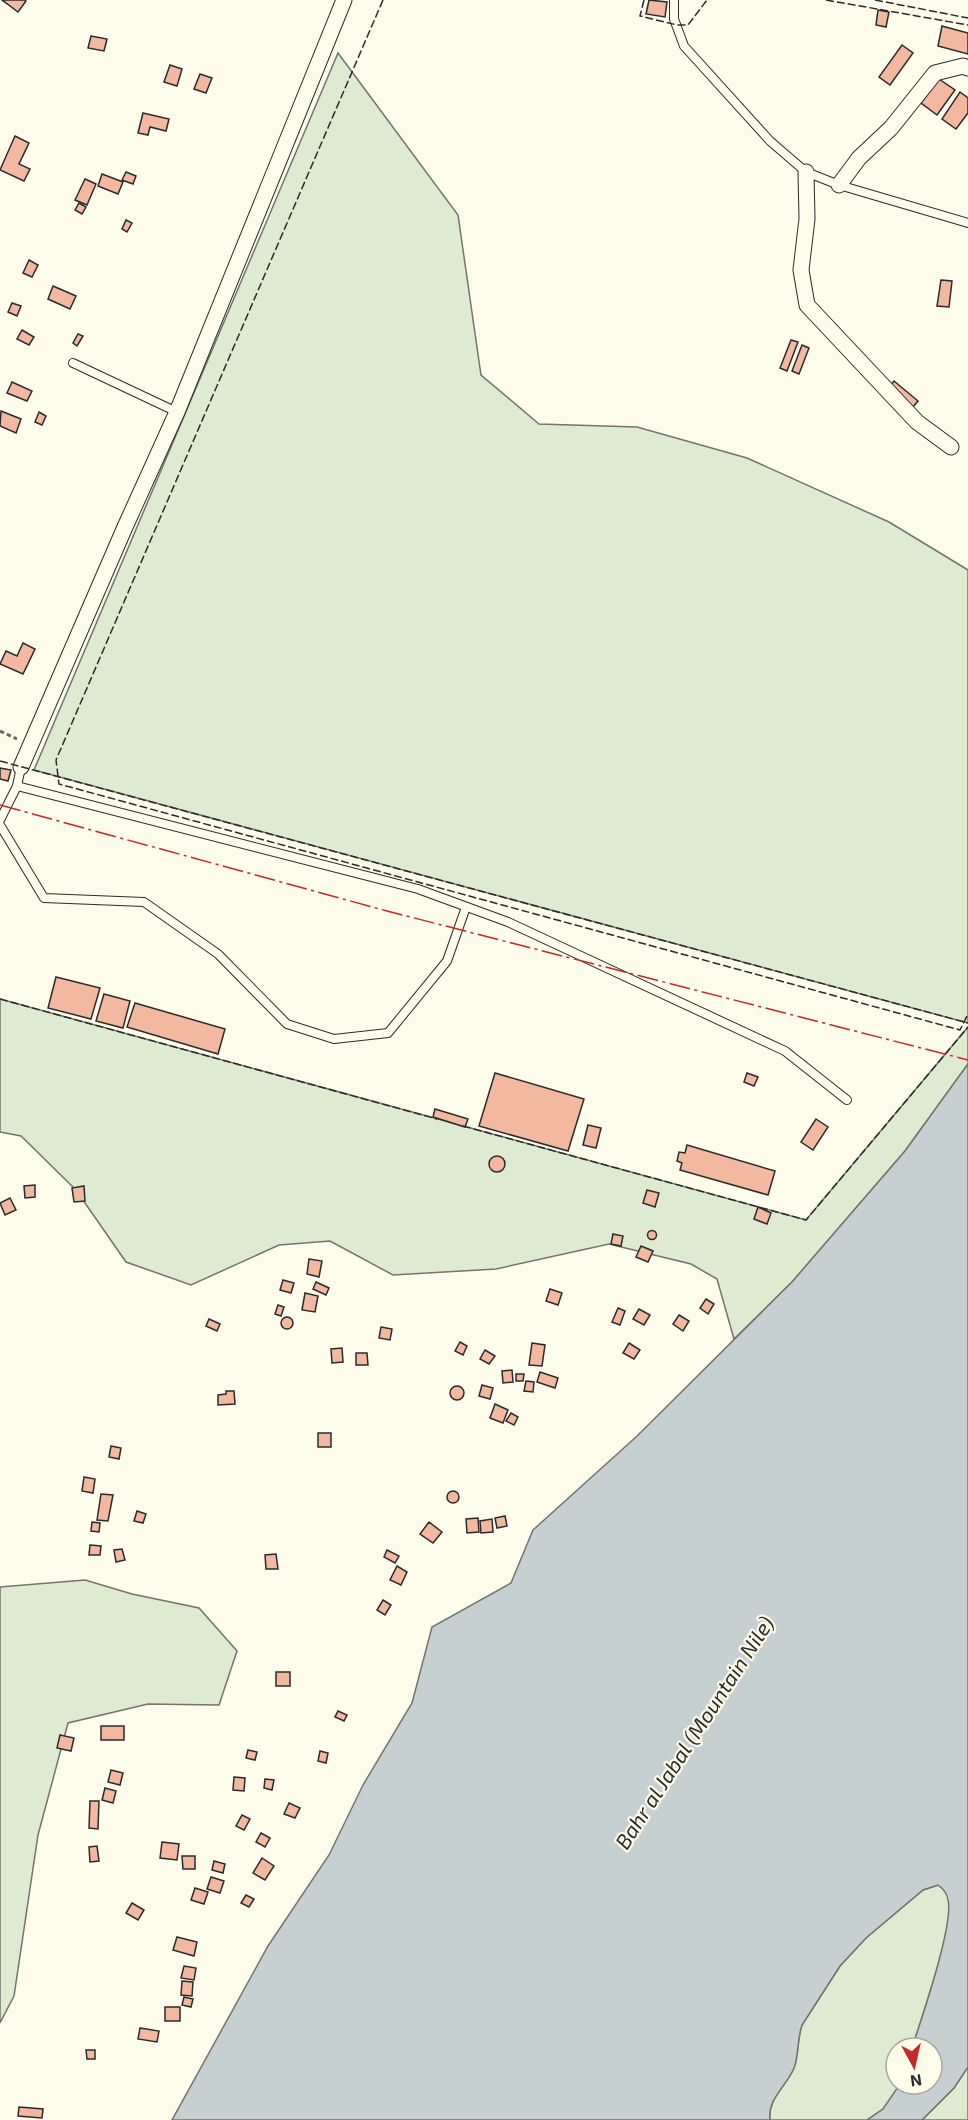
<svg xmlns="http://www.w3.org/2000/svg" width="968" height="2120" font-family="'Exo 2',sans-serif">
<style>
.green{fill:#deebd1;stroke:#74746e;stroke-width:1.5}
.water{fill:#c7d0d0;stroke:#74746e;stroke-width:1.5}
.building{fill:#f2b8a0;stroke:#2b2b2b;stroke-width:1.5}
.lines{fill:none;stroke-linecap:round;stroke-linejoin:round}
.service-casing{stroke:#2b2b2b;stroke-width:10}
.minor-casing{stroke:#2b2b2b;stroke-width:17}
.path{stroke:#6a6964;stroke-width:3;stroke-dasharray:4.5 3;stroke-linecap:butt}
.service{stroke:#fdfbea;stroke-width:8}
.minor{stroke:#fdfbea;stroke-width:15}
.fence{stroke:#2b2b2b;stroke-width:1.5;stroke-dasharray:8 3;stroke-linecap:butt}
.power{stroke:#c62828;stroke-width:1.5;stroke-dasharray:21 4.5 3 4.5;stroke-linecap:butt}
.labels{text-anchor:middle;stroke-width:4.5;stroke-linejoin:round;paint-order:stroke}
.water-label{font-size:21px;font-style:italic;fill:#2b2b2b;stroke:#fdfbea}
</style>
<rect width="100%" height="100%" fill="#fdfbea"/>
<!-- green -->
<g class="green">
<polygon points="338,53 458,215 481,375 539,424 637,427 747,458 889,522 968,570 968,1023 34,770"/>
<polygon points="0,999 806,1220 968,1027 968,1064 905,1151 792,1282 734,1339 717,1279 691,1264 609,1244 496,1269 393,1275 330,1241 279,1245 191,1285 126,1262 76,1190 21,1136 0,1132"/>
<polygon points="85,1580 132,1594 199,1608 237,1651 219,1705 148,1704 68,1723 38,1835 14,1996 0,2023 0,1587"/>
<path d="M938 1885C944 1889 947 1893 949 1900 954 1925 921 2020 912 2048H896V2084H900L899 2088 883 2109 867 2120H770C767 2099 786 2087 794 2068 799 2055 797 2039 802 2025L840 1966 866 1938 923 1890Z"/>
<polygon points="968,2067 968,2120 922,2120 954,2088"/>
</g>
<!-- water -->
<path class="water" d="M968 1064V2067L954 2088 922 2120H867L883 2109 900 2084H932V2048H912C921 2020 954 1925 948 1900 947 1893 944 1889 938 1885L923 1890 866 1938 840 1966 802 2025C797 2039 799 2055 794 2068 786 2087 767 2099 770 2120H172L268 1946 329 1855 363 1785 412 1703 432 1627 511 1583 533 1530 636 1437 792 1282 905 1151Z"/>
<!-- building -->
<g class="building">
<polygon points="2,0 25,0 26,1 18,12"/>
<polygon points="649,0 667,2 665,17 646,14"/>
<polygon points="878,10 889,12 886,27 876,25"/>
<polygon points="942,26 968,33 968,54 938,46"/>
<polygon points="91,36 107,39 104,51 88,48"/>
<polygon points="902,45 913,53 890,85 879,77"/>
<polygon points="170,65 182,69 177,86 164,82"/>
<polygon points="200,74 212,78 206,93 194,89"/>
<polygon points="939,79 955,90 937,115 921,103"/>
<polygon points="960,92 968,98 968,113 956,129 942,119"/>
<polygon points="143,113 169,119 166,131 150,127 148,135 138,133"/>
<polygon points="15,136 29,143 19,164 30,169 24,181 0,170"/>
<polygon points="126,172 136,176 133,184 122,180"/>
<polygon points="102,174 123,182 118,194 98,186"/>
<polygon points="85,179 96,184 87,205 75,200"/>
<polygon points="79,203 86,207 82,214 75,210"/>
<polygon points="126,220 132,223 127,232 122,229"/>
<polygon points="29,260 38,265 32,277 23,273"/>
<polygon points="941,280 952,281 949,307 937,306"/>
<polygon points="53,286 76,296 70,309 48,299"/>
<polygon points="12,303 21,306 17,316 8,312"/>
<polygon points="22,330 34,337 29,345 17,339"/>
<polygon points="78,334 83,336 77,346 73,343"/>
<polygon points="791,340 798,342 787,371 780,368"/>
<polygon points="802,345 809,348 799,374 792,371"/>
<polygon points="894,381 918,401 913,407 890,386"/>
<polygon points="12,382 32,391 27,401 7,393"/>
<polygon points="1,411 21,419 16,433 0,426"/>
<polygon points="39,412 46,416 42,425 35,422"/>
<polygon points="23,643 35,649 23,674 0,664 6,651 17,656"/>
<polygon points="0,768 11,770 8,781 0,779"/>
<polygon points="56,977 100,988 91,1019 48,1008"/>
<polygon points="104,994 130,1001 123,1028 96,1021"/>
<polygon points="135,1003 225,1029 218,1054 127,1027"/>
<polygon points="495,1073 584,1099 568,1151 479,1126"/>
<polygon points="747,1073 758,1077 754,1086 744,1082"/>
<polygon points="435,1109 468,1119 465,1127 433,1117"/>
<polygon points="816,1119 828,1127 813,1150 801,1142"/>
<polygon points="588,1125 601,1128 596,1148 583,1145"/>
<polygon points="687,1145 775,1171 768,1195 680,1170 682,1163 677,1161 679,1152 685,1153"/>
<circle cx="497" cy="1164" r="8"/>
<polygon points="35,1185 35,1197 25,1198 24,1186"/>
<polygon points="84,1186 85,1201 74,1202 72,1188"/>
<polygon points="647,1190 659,1193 655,1207 643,1203"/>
<polygon points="10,1198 16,1210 5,1215 0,1203"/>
<polygon points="758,1207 771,1213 767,1224 754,1219"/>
<circle cx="652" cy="1235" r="4.5"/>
<polygon points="613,1234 623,1236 621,1246 611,1244"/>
<polygon points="641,1246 653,1251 648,1262 636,1257"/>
<polygon points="309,1259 322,1261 319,1277 307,1274"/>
<polygon points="283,1280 294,1283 291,1293 280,1290"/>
<polygon points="316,1282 329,1288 326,1295 313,1289"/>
<polygon points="550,1289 562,1293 558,1305 546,1301"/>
<polygon points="305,1293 318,1296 315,1312 302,1310"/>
<polygon points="706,1299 714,1304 708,1314 700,1308"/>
<polygon points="278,1305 284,1307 281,1316 275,1314"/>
<polygon points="618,1308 625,1311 620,1325 612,1322"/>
<polygon points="639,1309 650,1315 644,1325 633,1319"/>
<polygon points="679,1315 689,1321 683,1331 673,1324"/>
<circle cx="287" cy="1323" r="6"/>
<polygon points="209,1319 220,1324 217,1331 206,1326"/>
<polygon points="381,1327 392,1329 390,1340 379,1338"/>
<polygon points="460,1342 467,1346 463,1355 455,1351"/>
<polygon points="532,1343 545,1345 542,1366 529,1365"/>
<polygon points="629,1343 640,1350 634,1359 623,1353"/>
<polygon points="342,1348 343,1362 332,1363 331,1349"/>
<polygon points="485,1350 495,1356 489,1364 480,1359"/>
<polygon points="356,1353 367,1353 368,1365 356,1365"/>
<polygon points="512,1370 513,1382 503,1383 502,1371"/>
<polygon points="540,1372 558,1378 555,1388 537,1382"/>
<polygon points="516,1374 524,1374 523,1381 516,1381"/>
<polygon points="526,1381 534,1382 533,1392 524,1391"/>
<polygon points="482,1385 493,1388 490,1399 479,1396"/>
<circle cx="457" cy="1393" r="7"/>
<polygon points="226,1391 234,1391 235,1404 218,1405 218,1395 226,1394"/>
<polygon points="495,1404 508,1410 503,1423 490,1418"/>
<polygon points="511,1413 518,1417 514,1425 506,1421"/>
<rect x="318" y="1433" width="13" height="14"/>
<polygon points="111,1446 121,1448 119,1459 109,1457"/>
<polygon points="84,1477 95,1479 93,1493 82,1491"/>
<circle cx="453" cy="1497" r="6"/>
<polygon points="101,1494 113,1495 108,1521 97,1520"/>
<polygon points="137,1511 146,1514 143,1523 134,1521"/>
<polygon points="505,1516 507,1526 497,1528 495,1518"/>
<polygon points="478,1518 479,1532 467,1533 466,1519"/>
<polygon points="492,1519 493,1532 481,1533 480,1521"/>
<polygon points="92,1522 100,1523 99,1532 91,1531"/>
<polygon points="429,1522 442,1532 433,1543 420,1534"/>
<polygon points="90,1545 101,1546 100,1555 89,1555"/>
<polygon points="122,1549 125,1560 116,1562 114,1550"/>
<polygon points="387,1550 399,1556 395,1563 384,1557"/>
<polygon points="276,1554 278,1569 266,1569 265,1555"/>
<polygon points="397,1566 407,1572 401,1585 390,1580"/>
<polygon points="383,1600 391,1605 385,1615 377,1610"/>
<rect x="276" y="1672" width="14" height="14"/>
<polygon points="338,1711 347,1715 344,1721 335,1717"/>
<rect x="101" y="1726" width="23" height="14"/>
<polygon points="60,1735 74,1738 71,1751 57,1748"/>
<polygon points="248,1750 257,1752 255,1760 246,1758"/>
<polygon points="320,1751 328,1753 326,1763 318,1761"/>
<polygon points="111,1770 123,1773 120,1785 108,1782"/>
<polygon points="234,1777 245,1778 244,1791 233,1790"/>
<polygon points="265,1779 274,1780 272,1790 264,1788"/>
<polygon points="105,1788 116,1791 113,1803 102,1800"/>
<polygon points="90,1801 99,1801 98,1829 89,1828"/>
<polygon points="289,1803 300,1808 295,1818 284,1814"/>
<polygon points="242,1815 250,1819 244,1830 236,1826"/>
<polygon points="261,1833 270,1838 265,1847 256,1842"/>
<polygon points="162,1842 179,1844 177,1860 160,1858"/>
<polygon points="97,1846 99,1861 90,1862 89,1847"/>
<polygon points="182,1856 195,1856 195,1869 183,1869"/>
<polygon points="262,1858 274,1866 265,1880 253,1873"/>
<polygon points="214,1861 225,1864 223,1873 212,1870"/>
<polygon points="211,1877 224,1881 220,1893 207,1889"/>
<polygon points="195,1888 208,1892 204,1904 191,1900"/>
<polygon points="246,1895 254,1899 249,1907 241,1903"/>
<polygon points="132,1903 144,1910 138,1920 126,1913"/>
<polygon points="177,1937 197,1942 194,1956 173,1950"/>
<polygon points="184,1966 196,1968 194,1980 181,1978"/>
<polygon points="182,1981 193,1982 192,1996 181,1995"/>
<polygon points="184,1997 193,1999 191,2007 182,2005"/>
<rect x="165" y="2007" width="15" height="14"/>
<polygon points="140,2028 159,2031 157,2042 138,2039"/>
<polygon points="86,2050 95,2050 95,2059 87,2059"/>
<polygon points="19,2107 43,2109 42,2118 18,2116"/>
</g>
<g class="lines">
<defs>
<g id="service">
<polyline points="674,0 674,19 684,46 770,141 806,172 839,185 968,223"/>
<polyline points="73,363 177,412"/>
<polyline points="17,786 418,889 508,922 785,1051 847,1100"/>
<polyline points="0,820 17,786 21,767"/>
<polyline points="0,825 44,898 144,902 218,954 287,1024 334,1039 388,1033 447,961 466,907"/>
</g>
<g id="minor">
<polyline points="806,172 807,219 801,270 807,305 917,422 951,447"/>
<polyline points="839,185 859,158 891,128 935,73 963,66 968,68"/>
<polyline points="21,767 125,527 177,412 344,0"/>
</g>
</defs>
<!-- service casing -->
<use href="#service" class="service-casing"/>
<!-- minor casing -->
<use href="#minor" class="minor-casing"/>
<!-- path -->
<polyline class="path" points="0,731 17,739"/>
<!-- service -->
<use href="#service" class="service"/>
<!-- minor -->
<use href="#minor" class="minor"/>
<!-- fence -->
<g class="fence">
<polyline points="383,0 56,760 59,784 960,1030 968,1014"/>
<polyline points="644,0 640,16 677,25 688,25 707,0"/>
<polyline points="826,0 968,25"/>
<polyline points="875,0 968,18"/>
<polyline points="0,761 968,1023"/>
<polyline points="0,999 437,1119"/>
<polyline points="463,1126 806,1220 968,1027"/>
</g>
<!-- power -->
<polyline class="power" points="0,805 387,911 968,1060"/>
</g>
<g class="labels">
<!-- water labels -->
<g class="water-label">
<text transform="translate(695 1733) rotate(-57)" y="7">Bahr al Jabal (Mountain Nile)</text>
</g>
</g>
<!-- north arrow -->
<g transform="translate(914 2066) rotate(172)"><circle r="28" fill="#fdfbea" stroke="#a9a89e" stroke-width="1.5"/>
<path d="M0-4.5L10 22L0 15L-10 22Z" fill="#c62828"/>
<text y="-9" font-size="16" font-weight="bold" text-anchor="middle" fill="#2b2b2b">N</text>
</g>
</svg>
